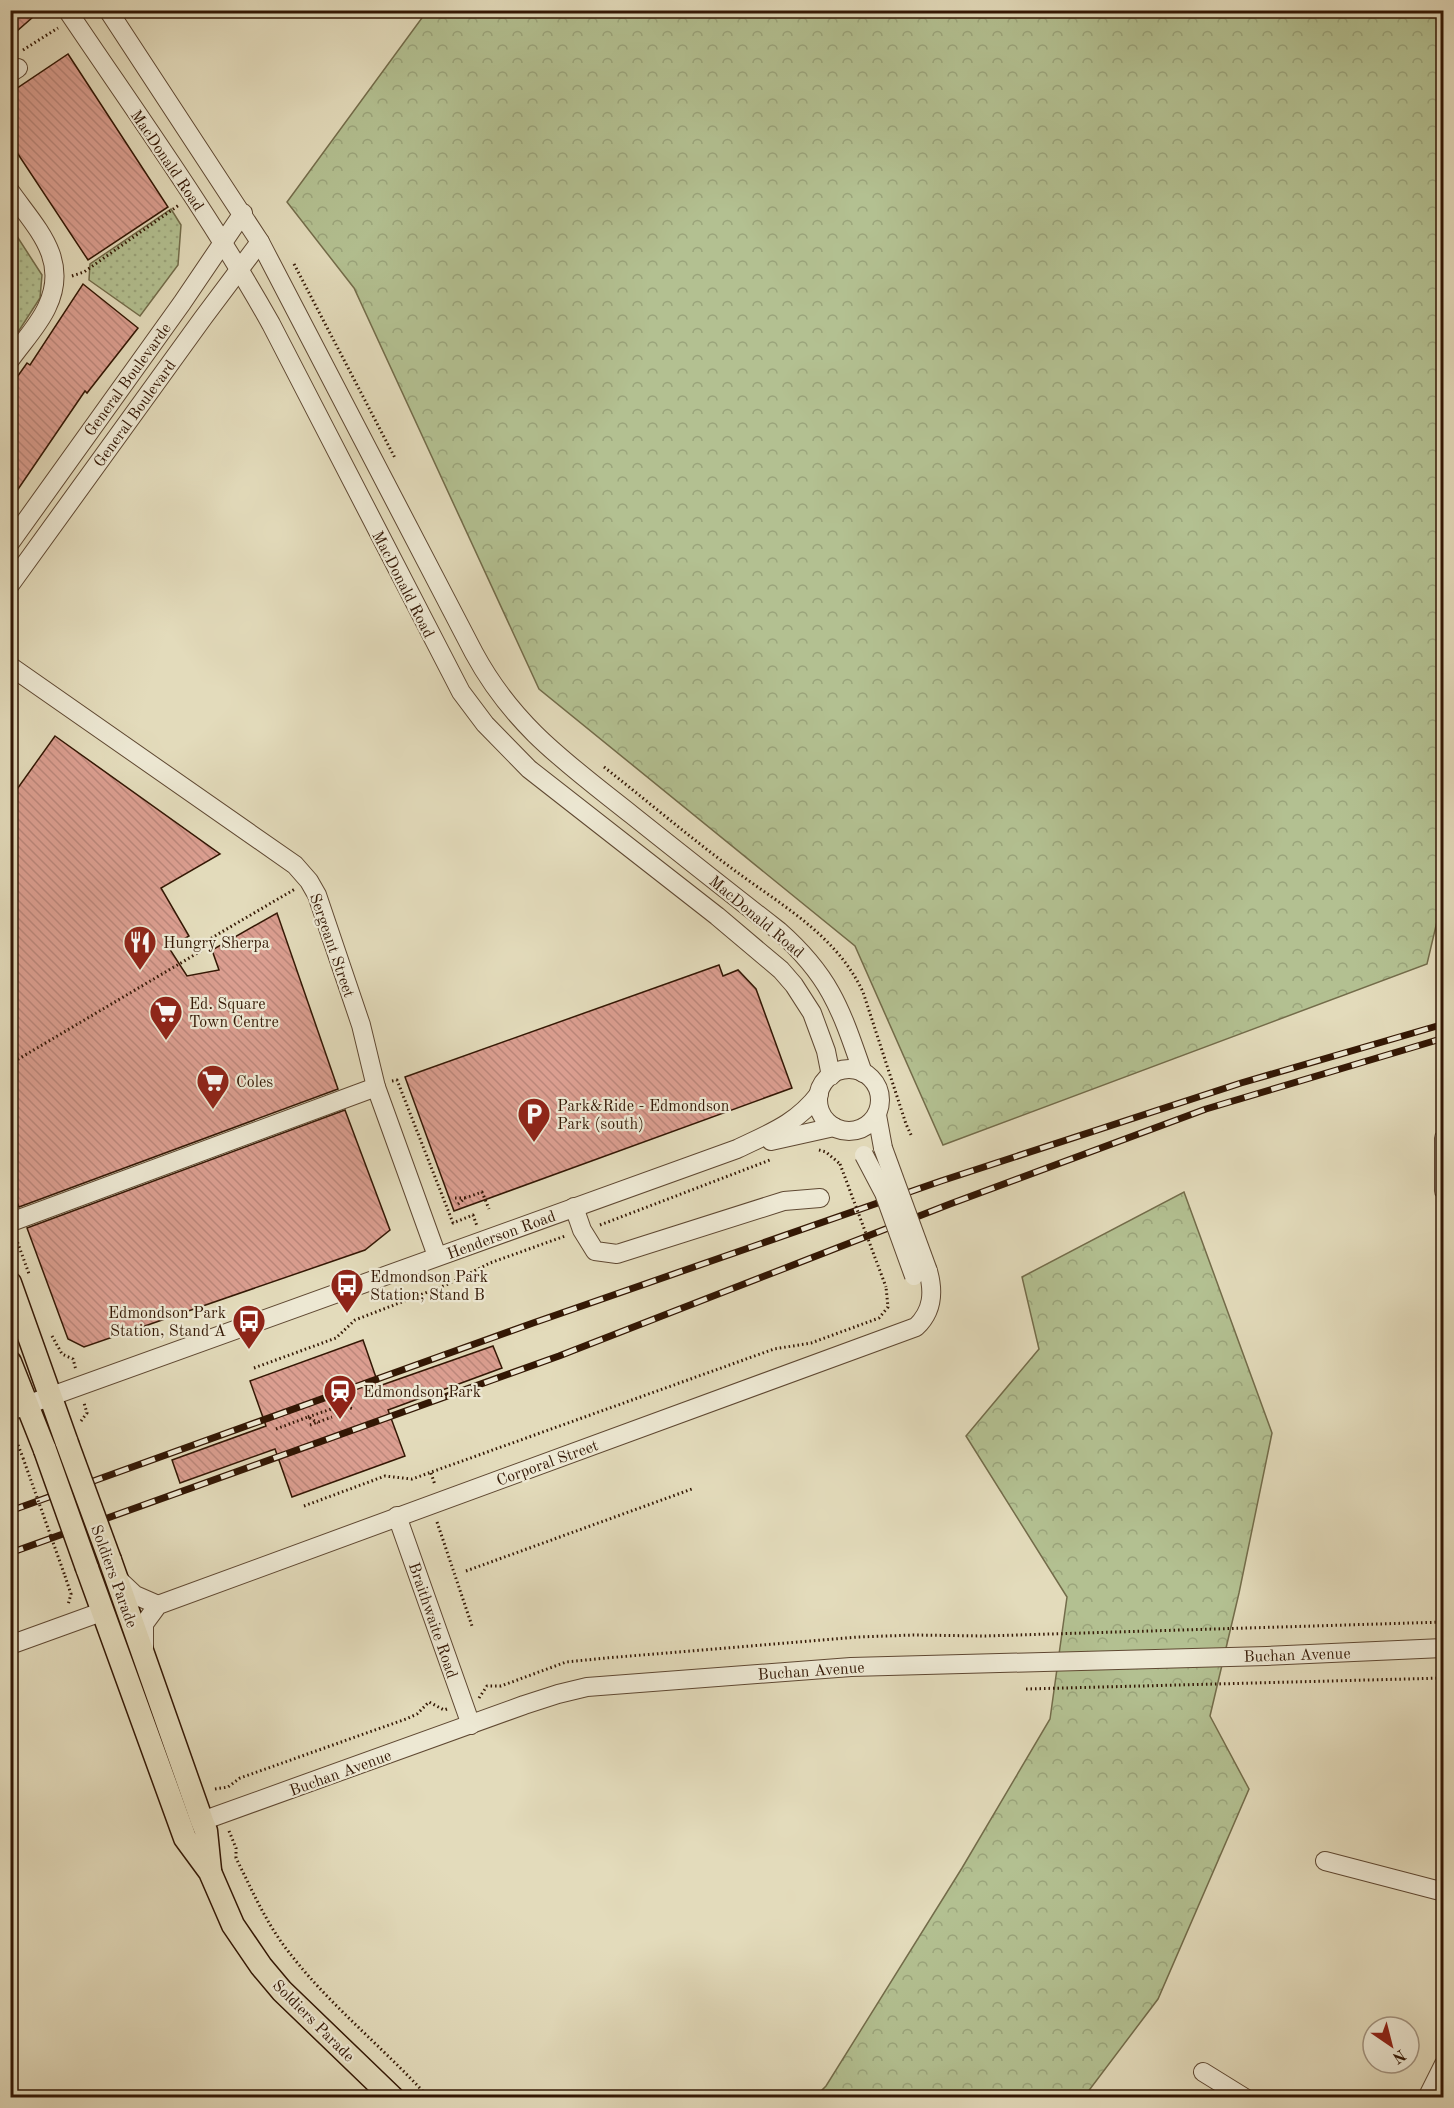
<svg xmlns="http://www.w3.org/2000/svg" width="1454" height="2108" font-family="'Old Standard TT',serif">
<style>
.grass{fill:url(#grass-dots);stroke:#736c4a;stroke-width:1.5}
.forest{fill:url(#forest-crowns);stroke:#736c4a;stroke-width:1.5}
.building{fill:url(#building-back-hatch);stroke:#331704;stroke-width:1.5}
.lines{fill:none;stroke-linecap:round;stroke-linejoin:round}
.minor-casing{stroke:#5f4832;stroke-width:20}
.major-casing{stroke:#331704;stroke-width:25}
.path{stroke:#331704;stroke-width:3;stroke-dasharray:1.5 3;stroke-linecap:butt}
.minor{stroke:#ede8d3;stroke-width:18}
.major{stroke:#e3dbbb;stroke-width:22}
.rail-casing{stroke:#331704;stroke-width:7}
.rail{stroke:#ede8d3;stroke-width:4.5;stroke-dasharray:14;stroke-linecap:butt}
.minor-bridge-casing{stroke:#5f4832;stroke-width:20;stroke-linecap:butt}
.major-bridge-casing{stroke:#331704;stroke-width:25;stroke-linecap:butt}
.path-bridge{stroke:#331704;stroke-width:3;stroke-dasharray:1.5 3;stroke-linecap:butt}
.minor-bridge{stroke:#ede8d3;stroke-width:18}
.major-bridge{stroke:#e3dbbb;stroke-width:22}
.labels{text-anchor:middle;stroke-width:4.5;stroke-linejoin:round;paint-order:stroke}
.street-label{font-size:16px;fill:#331704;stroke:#ede8d3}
.poi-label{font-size:16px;fill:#331704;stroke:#ede8d3;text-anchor:start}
</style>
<defs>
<pattern id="grass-dots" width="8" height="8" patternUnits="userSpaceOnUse" patternTransform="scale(1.5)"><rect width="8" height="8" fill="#b3c091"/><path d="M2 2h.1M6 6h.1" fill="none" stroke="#9aa47b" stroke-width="1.8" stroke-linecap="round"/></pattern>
<pattern id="forest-crowns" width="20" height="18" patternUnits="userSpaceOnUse" patternTransform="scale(1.5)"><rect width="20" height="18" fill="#b3c091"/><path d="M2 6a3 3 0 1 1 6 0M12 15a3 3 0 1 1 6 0" fill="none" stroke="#9aa47b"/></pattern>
<pattern id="building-back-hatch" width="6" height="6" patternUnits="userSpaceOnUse" patternTransform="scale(1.5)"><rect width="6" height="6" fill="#db9e90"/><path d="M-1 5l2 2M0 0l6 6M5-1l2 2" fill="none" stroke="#bc877b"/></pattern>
</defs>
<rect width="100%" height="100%" fill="#e3dbbb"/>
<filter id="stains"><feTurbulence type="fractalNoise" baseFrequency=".00333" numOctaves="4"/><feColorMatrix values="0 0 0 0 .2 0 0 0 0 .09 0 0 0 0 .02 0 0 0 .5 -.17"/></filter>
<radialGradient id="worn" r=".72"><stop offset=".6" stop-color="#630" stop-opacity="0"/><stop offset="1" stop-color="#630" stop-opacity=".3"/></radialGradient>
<!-- grass -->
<g class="grass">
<polygon points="171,209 181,225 178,265 140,316 89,280 90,264"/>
<polygon points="11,227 42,275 40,298 11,343"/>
</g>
<!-- forest -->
<g class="forest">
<polygon points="427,11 1443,11 1444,892 1427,964 943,1145 855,946 539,689 354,288 287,202"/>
<polygon points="1184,1192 1272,1433 1239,1593 1210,1716 1249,1789 1158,1999 1084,2097 814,2098 826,2086 962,1868 1050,1719 1067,1597 966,1436 1039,1349 1022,1277"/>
</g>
<!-- building -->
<g class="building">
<polygon points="10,10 41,10 10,37"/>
<polygon points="68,54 168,207 88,260 10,142 10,93"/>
<polygon points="83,284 138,328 87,393 85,391 10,501 10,387 27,363 30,365"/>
<polygon points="55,736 220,854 161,888 189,936 169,948 187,976 219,970 212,950 277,913 338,1089 19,1207 10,1184 10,799"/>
<polygon points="719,965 723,976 738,970 756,989 792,1088 454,1211 405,1077"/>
<polygon points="345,1110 390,1230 365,1250 84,1347 68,1339 27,1228"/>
<polygon points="363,1340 379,1386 493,1346 502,1368 388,1410 405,1456 292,1497 275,1449 180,1483 172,1460 266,1426 250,1381"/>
</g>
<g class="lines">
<defs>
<g id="minor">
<path d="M67 10C137 114 210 215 271 324L461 692 485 724 529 769 717 916 781 970 794 985 812 1013 826 1051 831 1076"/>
<path d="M108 10 260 242 474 653C514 727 568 764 632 815 681 854 730 893 779 931 831 977 841 1010 863 1073"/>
<polyline points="10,73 18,68"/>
<path d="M10 191C36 228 70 259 47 307 39 325 22 343 10 360"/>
<polyline points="10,543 182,303 243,213"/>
<polyline points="10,585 203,318 260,242"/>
<polyline points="10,666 295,865 309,881 317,895 361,1025 376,1087 437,1256"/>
<circle cx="849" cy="1100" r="31"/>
<polyline points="877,1115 883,1148"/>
<polyline points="1444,1138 1444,1191"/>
<polyline points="771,1141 834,1127"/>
<polyline points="574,1207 582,1230 595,1251 617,1254 784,1201 820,1198"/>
<polyline points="11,1222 376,1087"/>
<path d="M10 1411 737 1149C770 1133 796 1124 819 1094"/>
<polyline points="397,1516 471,1725"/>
<polyline points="117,1578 135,1595 158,1605"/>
<polyline points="10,1645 104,1611"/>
<path d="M144 1648V1624L158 1605 916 1327C933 1311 934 1292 928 1271"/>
<polyline points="202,1821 524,1705 558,1694 587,1687 851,1667 1267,1656 1443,1648"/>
<polyline points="1325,1861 1444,1892"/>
<polyline points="1203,2072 1245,2098"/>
<polyline points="1427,2098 1444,2064"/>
</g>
<g id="major">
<polyline points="10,1283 67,1443"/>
<polyline points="10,1362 45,1450"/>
<polyline points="110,1560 202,1821 206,1831 210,1870"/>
<polyline points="87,1568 185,1838 210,1872 233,1925 261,1966 282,1991 393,2098"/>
</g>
</defs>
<!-- minor casing -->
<use href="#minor" class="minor-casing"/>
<!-- major casing -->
<use href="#major" class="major-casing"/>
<!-- path -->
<g class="path">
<polyline points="23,50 58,28"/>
<polyline points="294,264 395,458"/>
<polyline points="72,276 84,272 179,205"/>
<path d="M604 767C646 800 687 835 730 867 779 904 836 934 863 992L906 1124 912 1137"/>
<polyline points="10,1064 201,951 208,940 295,889"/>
<polyline points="392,1081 397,1080 453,1223 473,1215 477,1226"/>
<polyline points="819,1150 826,1152 840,1164"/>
<polyline points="455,1198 465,1198"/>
<polyline points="458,1204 465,1198 482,1192 489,1209"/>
<polyline points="600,1225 770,1160"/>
<polyline points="16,1238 29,1274"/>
<polyline points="52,1336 62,1354 73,1359 76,1370"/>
<polyline points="254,1368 336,1338 355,1320 446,1285 490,1263 565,1236"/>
<polyline points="308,1417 343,1405 353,1409"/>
<polyline points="81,1421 87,1413 84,1403"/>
<polyline points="310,1425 332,1417"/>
<polyline points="276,1429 308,1417 318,1423"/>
<polyline points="18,1445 23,1458"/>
<polyline points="431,1473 435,1485"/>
<polyline points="304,1506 385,1476 412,1479 774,1349 811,1343 879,1318 888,1307 886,1287"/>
<polyline points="437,1522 472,1626"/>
<polyline points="466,1571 692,1489"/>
<polyline points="65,1576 71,1594 68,1605"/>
<polyline points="1026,1689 1444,1678"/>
<polyline points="479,1698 487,1686 501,1686 566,1662 606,1658 858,1637 914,1635 985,1636 1444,1622"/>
<polyline points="215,1789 228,1787 240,1778 406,1719 417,1714 429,1702 444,1710 447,1709"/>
<path d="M229 1831 236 1848V1858C252 1890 266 1923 288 1951 329 2005 383 2047 429 2098"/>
</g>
<!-- minor -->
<use href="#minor" class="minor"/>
<!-- major -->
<use href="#major" class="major"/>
<defs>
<g id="rail">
<polyline points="10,1511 533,1323 941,1181 1241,1083 1444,1024"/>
<polyline points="10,1553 559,1356 950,1204 1206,1109 1444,1038"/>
</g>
</defs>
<!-- rail casing -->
<use href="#rail" class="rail-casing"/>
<!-- rail -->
<use href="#rail" class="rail"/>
<defs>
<g id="minor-bridge">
<polyline points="883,1148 928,1271"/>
<polyline points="864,1155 884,1193 914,1276"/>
</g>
<g id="major-bridge">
<polyline points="67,1443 110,1560"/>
<polyline points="45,1450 87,1568"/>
</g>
</defs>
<!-- minor-bridge casing -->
<use href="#minor-bridge" class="minor-bridge-casing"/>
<!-- major-bridge casing -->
<use href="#major-bridge" class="major-bridge-casing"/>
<!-- path-bridge -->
<g class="path-bridge">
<polyline points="840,1164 886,1287"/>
<polyline points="23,1458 65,1576"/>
</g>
<!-- minor-bridge -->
<use href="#minor-bridge" class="minor-bridge"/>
<!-- major-bridge -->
<use href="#major-bridge" class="major-bridge"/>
</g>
<!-- icons -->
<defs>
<symbol id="restaurant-pin" viewBox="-11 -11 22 30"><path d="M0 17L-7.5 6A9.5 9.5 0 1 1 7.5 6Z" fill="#8f2418" stroke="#ede8d3"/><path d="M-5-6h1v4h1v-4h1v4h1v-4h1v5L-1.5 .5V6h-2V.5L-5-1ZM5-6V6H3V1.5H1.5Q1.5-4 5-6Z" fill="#fff"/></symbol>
<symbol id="supermarket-pin" viewBox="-11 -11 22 30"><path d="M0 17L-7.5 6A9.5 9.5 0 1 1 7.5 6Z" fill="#8f2418" stroke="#ede8d3"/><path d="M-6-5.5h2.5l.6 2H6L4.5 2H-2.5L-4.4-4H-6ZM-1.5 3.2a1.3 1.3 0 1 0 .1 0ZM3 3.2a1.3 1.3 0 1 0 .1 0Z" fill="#fff"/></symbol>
<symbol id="parking-pin" viewBox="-11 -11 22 30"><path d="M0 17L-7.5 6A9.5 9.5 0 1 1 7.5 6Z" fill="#8f2418" stroke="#ede8d3"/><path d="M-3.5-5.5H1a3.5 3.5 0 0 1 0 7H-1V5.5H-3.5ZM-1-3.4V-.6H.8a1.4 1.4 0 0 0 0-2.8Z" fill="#fff"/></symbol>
<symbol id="bus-pin" viewBox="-11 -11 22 30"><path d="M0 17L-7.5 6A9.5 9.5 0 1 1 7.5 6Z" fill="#8f2418" stroke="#ede8d3"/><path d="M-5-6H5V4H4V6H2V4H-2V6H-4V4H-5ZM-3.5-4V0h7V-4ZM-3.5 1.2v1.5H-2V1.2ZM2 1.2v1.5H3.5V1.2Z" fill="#fff"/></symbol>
<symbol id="station-pin" viewBox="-11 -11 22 30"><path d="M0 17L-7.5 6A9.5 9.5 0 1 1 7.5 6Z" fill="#8f2418" stroke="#ede8d3"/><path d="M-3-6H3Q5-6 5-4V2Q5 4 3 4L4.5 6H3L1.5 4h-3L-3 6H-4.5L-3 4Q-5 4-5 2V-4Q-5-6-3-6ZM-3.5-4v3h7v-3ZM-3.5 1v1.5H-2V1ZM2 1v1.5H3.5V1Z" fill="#fff"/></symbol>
</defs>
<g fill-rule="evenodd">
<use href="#restaurant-pin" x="121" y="923" width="38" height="52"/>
<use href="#supermarket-pin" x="147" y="993" width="38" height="52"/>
<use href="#supermarket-pin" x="194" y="1062" width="38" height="52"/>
<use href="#parking-pin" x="515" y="1095" width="38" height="52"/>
<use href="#bus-pin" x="328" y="1266" width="38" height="52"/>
<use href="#bus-pin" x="230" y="1302" width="38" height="52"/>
<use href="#station-pin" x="321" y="1372" width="38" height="52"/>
</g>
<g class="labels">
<!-- street labels -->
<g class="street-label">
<text transform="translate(168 160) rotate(56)" y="6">MacDonald Road</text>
<text transform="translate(127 379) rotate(-54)" y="6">General Boulevarde</text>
<text transform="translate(134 413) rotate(-54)" y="6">General Boulevard</text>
<text transform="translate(404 584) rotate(63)" y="6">MacDonald Road</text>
<text transform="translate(757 916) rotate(40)" y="6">MacDonald Road</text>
<text transform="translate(333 945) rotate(71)" y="6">Sergeant Street</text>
<text transform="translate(501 1234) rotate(-20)" y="6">Henderson Road</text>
<text transform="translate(547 1462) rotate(-20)" y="6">Corporal Street</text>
<text transform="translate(115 1576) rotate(70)" y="6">Soldiers Parade</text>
<text transform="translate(434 1620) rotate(71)" y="6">Braithwaite Road</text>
<text transform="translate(1297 1654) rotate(-2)" y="6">Buchan Avenue</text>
<text transform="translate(811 1670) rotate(-4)" y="6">Buchan Avenue</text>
<text transform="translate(340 1772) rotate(-20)" y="6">Buchan Avenue</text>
<text transform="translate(314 2020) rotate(45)" y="6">Soldiers Parade</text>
</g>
<!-- poi labels -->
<g class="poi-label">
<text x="163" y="948">Hungry Sherpa</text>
<text x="189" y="1009">Ed. Square<tspan x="189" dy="18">Town Centre</tspan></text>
<text x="236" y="1087">Coles</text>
<text x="557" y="1111">Park&amp;Ride - Edmondson<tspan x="557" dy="18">Park (south)</tspan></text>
<text x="370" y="1282">Edmondson Park<tspan x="370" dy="18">Station, Stand B</tspan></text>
<text x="226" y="1318" text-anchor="end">Edmondson Park<tspan x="226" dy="18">Station, Stand A</tspan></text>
<text x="363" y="1397">Edmondson Park</text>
</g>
</g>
<!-- margin -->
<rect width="1454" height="2108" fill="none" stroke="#e3dbbb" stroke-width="36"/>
<rect x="12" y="12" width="1430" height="2084" fill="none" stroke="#331704" stroke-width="3"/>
<rect x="18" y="18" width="1418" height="2072" fill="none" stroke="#331704" stroke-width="1.5"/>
<!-- north arrow -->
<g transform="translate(1391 2045) rotate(145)"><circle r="28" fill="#ede8d3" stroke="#a39480" stroke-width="1.5"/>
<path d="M0-4.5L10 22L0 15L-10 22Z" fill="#8f2418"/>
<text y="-9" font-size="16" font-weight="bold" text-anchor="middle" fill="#331704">N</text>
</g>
<rect width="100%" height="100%" filter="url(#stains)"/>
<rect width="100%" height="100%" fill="url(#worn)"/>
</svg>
